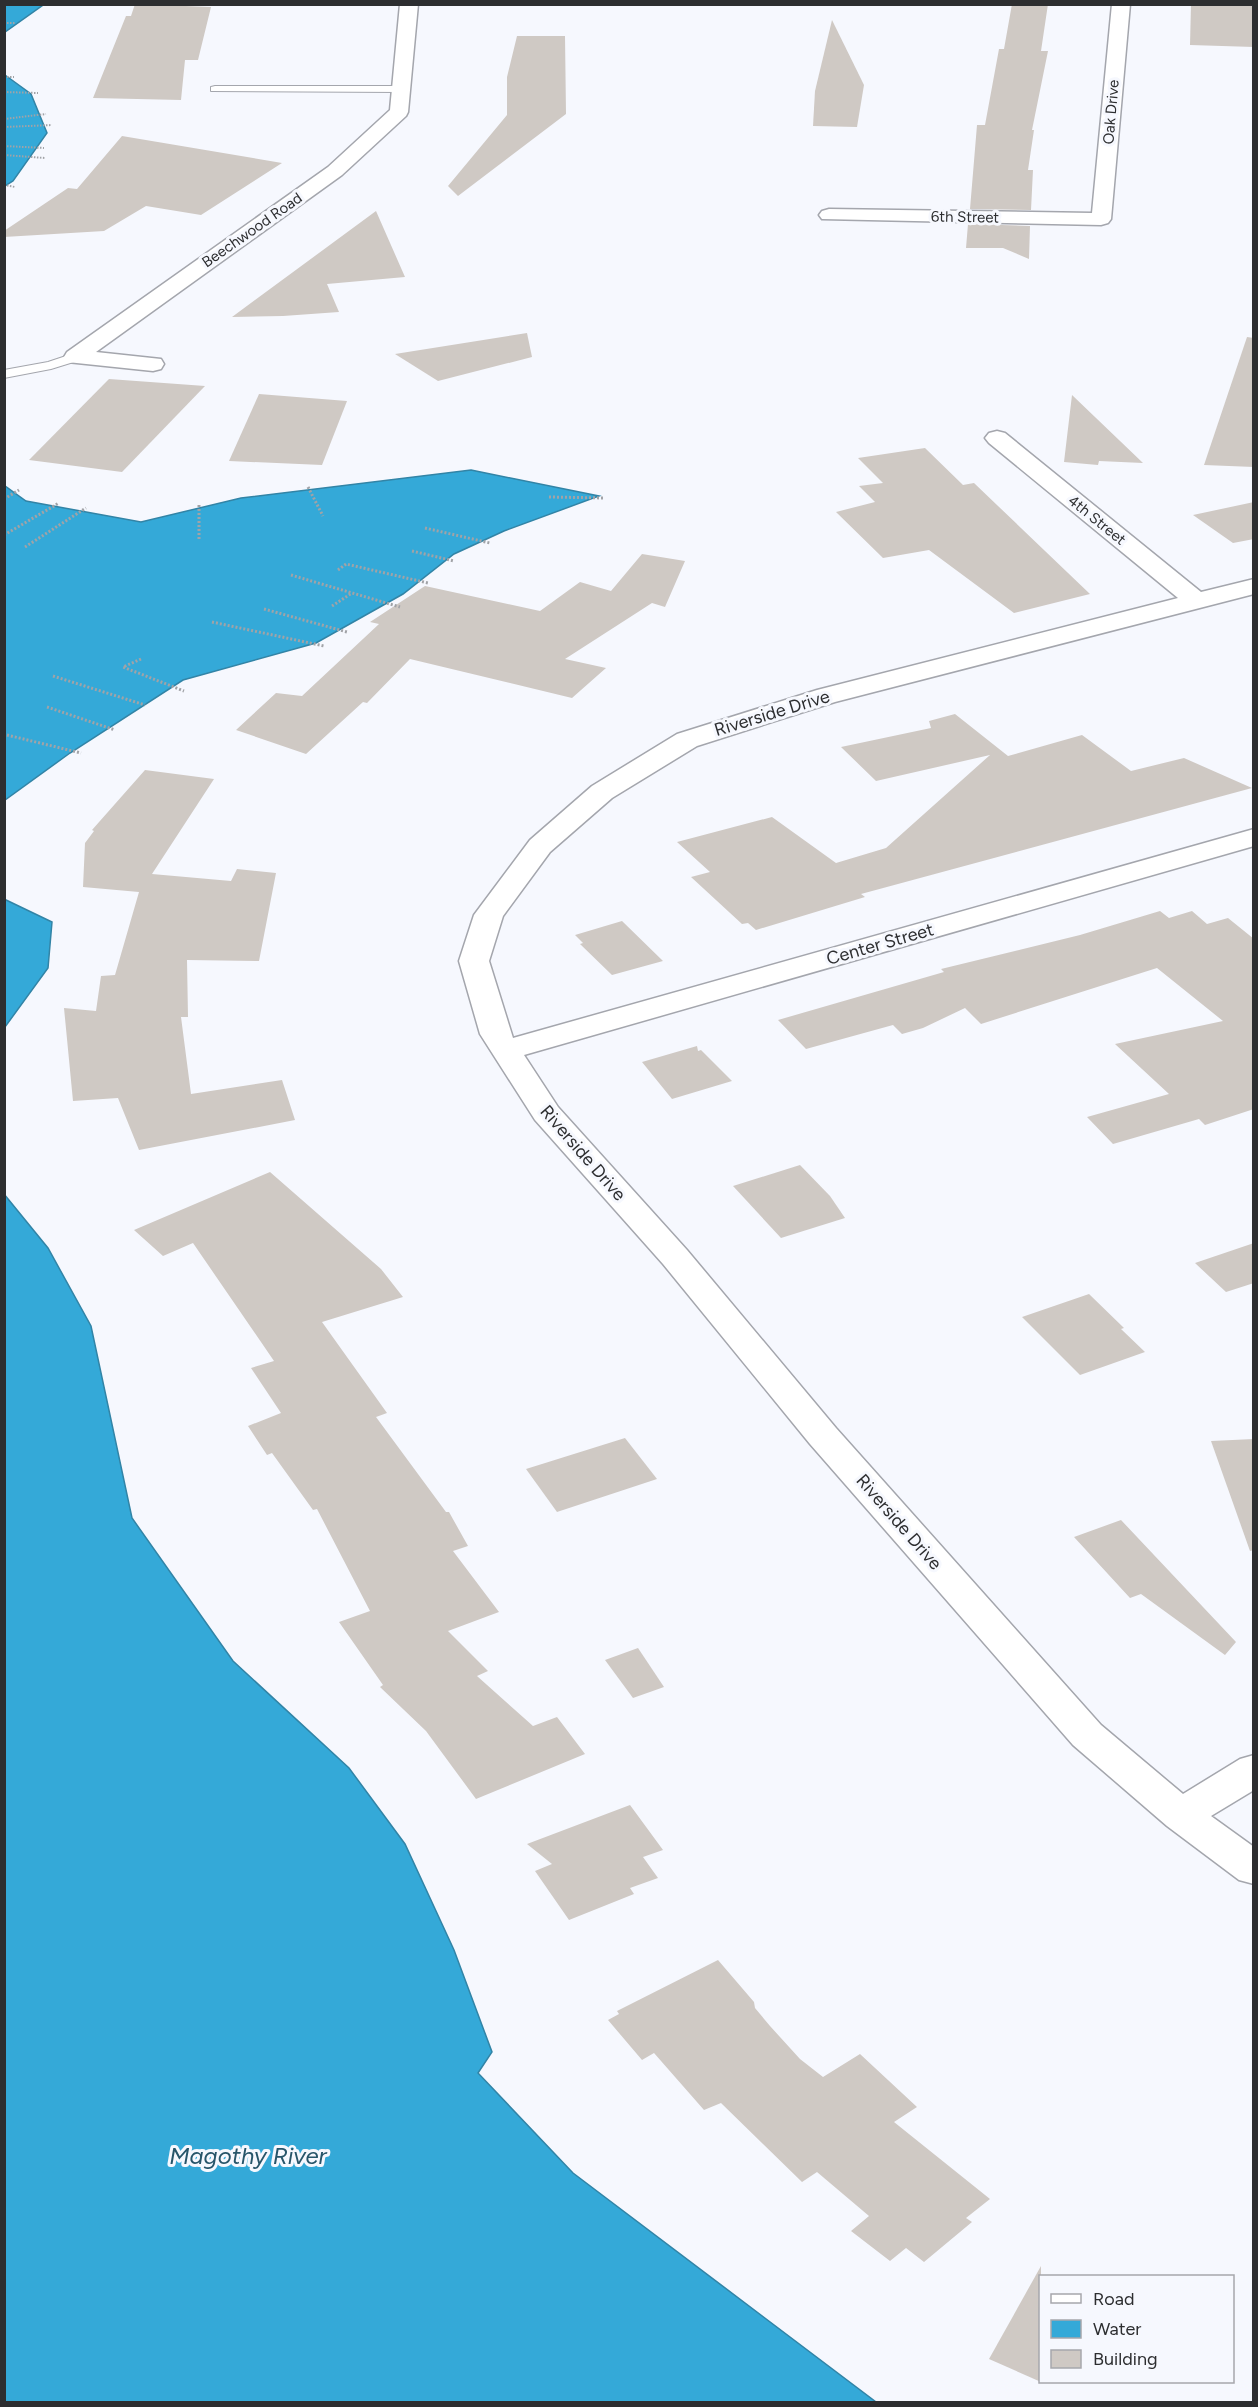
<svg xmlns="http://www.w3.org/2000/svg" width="1258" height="2407" font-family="Figtree,sans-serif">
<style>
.water{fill:#34a9d8;stroke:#3284a6;stroke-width:1.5}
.building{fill:#cfc9c4}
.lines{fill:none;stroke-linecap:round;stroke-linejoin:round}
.lane-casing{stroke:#a4a6ad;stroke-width:2}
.street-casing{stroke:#a4a6ad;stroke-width:3}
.path-far1{stroke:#a1a3a7;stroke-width:2;stroke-dasharray:1.5 1.5;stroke-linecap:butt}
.path{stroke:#a1a3a7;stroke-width:3;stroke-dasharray:2 2;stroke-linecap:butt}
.lane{fill:#fff;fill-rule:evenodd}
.street{fill:#fff;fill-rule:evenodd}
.labels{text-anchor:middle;stroke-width:6;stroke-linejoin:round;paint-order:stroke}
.far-street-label{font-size:15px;fill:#2d2e30;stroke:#f6f8fe}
.street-label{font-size:18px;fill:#2d2e30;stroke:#f6f8fe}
.near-water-label{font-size:24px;font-style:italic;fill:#27556a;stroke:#f6f8fe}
</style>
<rect width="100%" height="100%" fill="#f6f8fe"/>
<!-- water -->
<g class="water">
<polygon points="5,4 43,4 43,5 5,32"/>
<polygon points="5,75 31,94 47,133 13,181 5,186"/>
<polygon points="471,470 599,496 504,531 454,554 403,594 316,643 183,680 70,753 5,800 5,486 26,501 141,522 241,498"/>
<polygon points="4,899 52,922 48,968 5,1027"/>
<polygon points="4,1194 48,1248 91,1326 132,1518 233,1661 349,1768 405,1844 454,1950 492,2052 478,2073 573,2173 876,2402 5,2402"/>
</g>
<!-- building -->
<g class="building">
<polygon points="135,4 211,7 198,60 185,60 181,100 93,98 126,16 131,16"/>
<polygon points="1012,4 1048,4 1041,51 1048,51 1032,130 1034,130 1028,170 1033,170 1031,210 970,209 977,125 985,125 999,49 1004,49"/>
<polygon points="1191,4 1254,4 1254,47 1190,45"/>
<polygon points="832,20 864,85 857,127 813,126 815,91"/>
<polygon points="517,36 565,36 566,114 458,196 448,186 507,115 507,77"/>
<polygon points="122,136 282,163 201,215 146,206 104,231 4,237 4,231 68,188 77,189"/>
<polygon points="376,211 405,277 327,284 339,312 283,316 232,317"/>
<polygon points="968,224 1030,226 1029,259 1003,248 966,248"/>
<polygon points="527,333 532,357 438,381 395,354"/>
<polygon points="1247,337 1254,338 1254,467 1204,465"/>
<polygon points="109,379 205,386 122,472 29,460"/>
<polygon points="259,394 347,401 322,465 229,461"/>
<polygon points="1072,395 1143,463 1099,461 1098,465 1064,462"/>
<polygon points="925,448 963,485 974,483 1090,594 1014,613 929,550 883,558 836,512 875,502 859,486 883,483 858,458"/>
<polygon points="1254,502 1254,539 1233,543 1193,515"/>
<polygon points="642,554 685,561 665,607 652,603 565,659 606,668 572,698 410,659 367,703 363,702 306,754 236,730 276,693 302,696 379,624 370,622 425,586 540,611 580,582 611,591"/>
<polygon points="955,714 1008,756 1082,735 1131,771 1184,758 1252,788 861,894 865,897 756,930 748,923 742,924 691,877 710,872 677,842 772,817 836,863 886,848 990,755 876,781 841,747 931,728 929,721"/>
<polygon points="145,770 214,779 152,874 231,881 237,869 276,873 259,961 187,960 188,1017 181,1017 191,1094 282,1080 295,1120 139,1150 118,1098 73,1101 64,1008 96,1011 101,976 115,975 139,892 83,887 85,843 94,831 92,830"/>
<polygon points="1160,911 1169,918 1192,911 1207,924 1228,918 1254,939 1254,1109 1205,1125 1199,1119 1113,1144 1087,1117 1169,1094 1115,1044 1223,1021 1157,968 981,1024 965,1008 923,1028 902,1034 893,1025 806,1049 778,1020 944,972 941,969 1080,935"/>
<polygon points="622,921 663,961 612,975 580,944 583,943 575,935"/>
<polygon points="697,1046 698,1051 701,1050 732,1081 672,1099 642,1062"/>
<polygon points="800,1165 830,1196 845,1218 781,1238 733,1186"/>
<polygon points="270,1172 381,1269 403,1297 322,1322 387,1413 376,1417 446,1512 449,1512 468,1546 453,1551 499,1612 448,1631 488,1671 477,1676 533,1726 557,1717 585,1754 476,1799 426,1731 380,1687 383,1685 339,1622 370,1611 317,1509 313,1510 272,1453 267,1455 248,1426 281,1413 251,1368 274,1361 193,1243 163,1256 134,1230"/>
<polygon points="1254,1243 1254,1283 1226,1292 1195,1263"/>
<polygon points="1089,1294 1124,1328 1121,1329 1145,1352 1080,1375 1022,1317"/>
<polygon points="625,1438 657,1479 557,1512 526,1469"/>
<polygon points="1254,1439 1254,1550 1250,1551 1211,1441"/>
<polygon points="1121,1520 1236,1642 1225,1655 1141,1594 1130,1598 1074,1537"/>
<polygon points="638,1648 664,1687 633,1698 605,1660"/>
<polygon points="630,1805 663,1850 643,1857 658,1878 630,1888 634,1894 569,1920 535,1871 552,1864 527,1844"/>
<polygon points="718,1960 754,2002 755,2008 770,2026 800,2059 823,2077 860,2054 917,2107 894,2122 990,2199 966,2218 972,2222 924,2262 906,2248 890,2261 851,2231 869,2216 817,2172 802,2182 721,2103 704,2110 654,2053 642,2060 608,2020 619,2014 617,2011"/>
<polygon points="1041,2266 1041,2382 989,2359"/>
</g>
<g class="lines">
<defs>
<g id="lane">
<polygon points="215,86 401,86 406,89 401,92 211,91 211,87"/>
<polygon points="75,353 80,354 81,357 80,360 51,369 4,378 4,370 48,362"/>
</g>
<g id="street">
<polygon points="400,4 418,4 408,112 406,116 342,175 96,352 161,359 164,364 161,369 153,371 67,362 64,357 67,352 328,167 390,110"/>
<polygon points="1112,4 1130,4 1111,219 1108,223 1101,225 822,219 819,215 822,211 829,209 1092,213"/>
<polygon points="997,431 1005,433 1201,592 1254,579 1254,594 835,702 697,746 612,798 550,852 503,916 489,961 513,1038 1254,829 1254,846 524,1055 558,1107 687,1250 836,1428 1101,1725 1183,1794 1240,1759 1254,1755 1254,1790 1211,1816 1254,1847 1254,1884 1239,1880 1167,1826 1073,1745 810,1444 663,1264 535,1120 480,1034 459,961 474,915 530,840 592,786 677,734 817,690 1178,598 989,443 985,438 989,433"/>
</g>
</defs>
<!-- lane casing -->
<use href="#lane" class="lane-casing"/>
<!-- street casing -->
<use href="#street" class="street-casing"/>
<!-- path-far1 -->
<g class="path-far1">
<polyline points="4,23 16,23"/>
<polyline points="4,77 14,77"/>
<polyline points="4,92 38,93"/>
<polyline points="4,119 46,114"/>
<polyline points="4,127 52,125"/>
<polyline points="4,146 44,148"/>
<polyline points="4,155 45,158"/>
<polyline points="4,185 15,187"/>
</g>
<!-- path -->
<g class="path">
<polyline points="308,487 323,516"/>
<polyline points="549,497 605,498"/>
<polyline points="4,499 19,490"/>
<polyline points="199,505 199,541"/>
<polyline points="425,528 490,543"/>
<polyline points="4,535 59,503"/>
<polyline points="25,547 86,508"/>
<polyline points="412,551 454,561"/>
<polyline points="338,570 346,564 428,583"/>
<polyline points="291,575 400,607"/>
<polyline points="332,606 352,593"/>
<polyline points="264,609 347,632"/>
<polyline points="212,622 324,646"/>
<polyline points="141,659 123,667 184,691"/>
<polyline points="53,676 145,705"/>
<polyline points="47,707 115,730"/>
<polyline points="7,735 81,753"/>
</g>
<!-- lane -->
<use href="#lane" class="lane"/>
<!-- street -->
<use href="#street" class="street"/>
</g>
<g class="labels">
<!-- far-street labels -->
<g class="far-street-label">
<text transform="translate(1111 112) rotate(-85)" y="5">Oak Drive</text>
<text transform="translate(965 217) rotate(1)" y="5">6th Street</text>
<text transform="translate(252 230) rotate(-35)" y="5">Beechwood Road</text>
<text transform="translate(1097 520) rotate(39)" y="5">4th Street</text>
</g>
<!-- street labels -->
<g class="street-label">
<text transform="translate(772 713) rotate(-17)" y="6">Riverside Drive</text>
<text transform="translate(880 944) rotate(-16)" y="6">Center Street</text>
<text transform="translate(583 1153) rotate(49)" y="6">Riverside Drive</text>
<text transform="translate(899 1522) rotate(49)" y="6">Riverside Drive</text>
</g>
<!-- near-water labels -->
<g class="near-water-label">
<text x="248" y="2164">Magothy River</text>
</g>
</g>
<!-- border -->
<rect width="1258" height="2407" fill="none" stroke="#2d2e30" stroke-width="12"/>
<!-- legend -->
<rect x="1039" y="2275" width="195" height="108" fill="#f6f8fe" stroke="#a6a7ac" stroke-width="1.5"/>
<rect x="1051" y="2294" width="30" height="9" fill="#ffffff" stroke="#a6a7ac" stroke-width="1.5"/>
<text x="1093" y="2305" font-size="18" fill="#2d2e30">Road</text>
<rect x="1051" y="2320" width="30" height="18" fill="#34a9d8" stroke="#a6a7ac" stroke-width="1.5"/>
<text x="1093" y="2335" font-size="18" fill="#2d2e30">Water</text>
<rect x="1051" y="2350" width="30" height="18" fill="#cfc9c4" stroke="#a6a7ac" stroke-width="1.5"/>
<text x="1093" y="2365" font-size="18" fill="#2d2e30">Building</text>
</svg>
